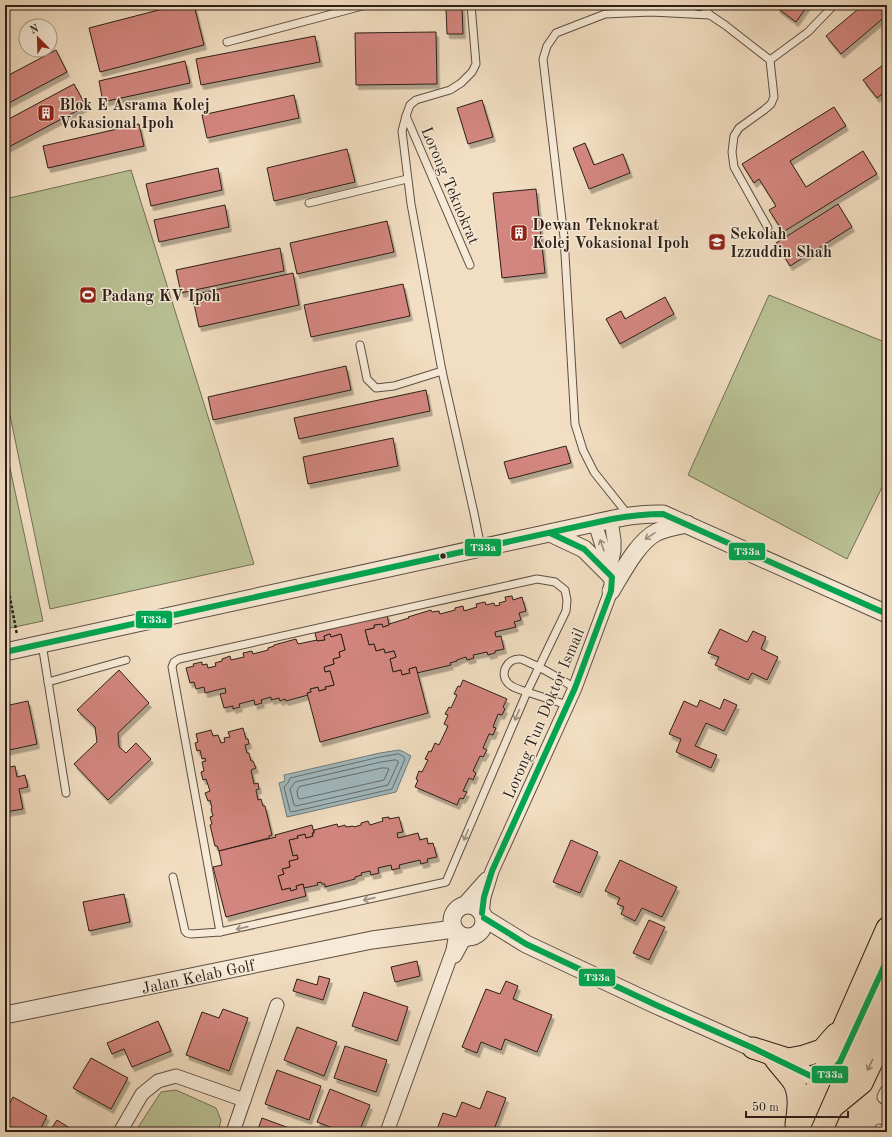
<svg xmlns="http://www.w3.org/2000/svg" width="892" height="1137" font-family="'Old Standard TT',serif">
<style>
.green{fill:#b9c194;stroke:#727056}
.water{fill:#a0b9be;stroke:#717b7c}
.lines{fill:none;stroke-linecap:round;stroke-linejoin:round}
.shore{stroke:#666c6c;stroke-width:1}
.building{fill:#d3867f;stroke:#2b1f19;filter:url(#shadow)}
.service-casing{stroke:#5d4f43;stroke-width:9}
.minor-casing{stroke:#5d4f43;stroke-width:15}
.tertiary-casing{stroke:#5d4f43;stroke-width:19}
.primary-casing{stroke:#2b1f19;stroke-width:23}
.path{stroke:#2b1f19;stroke-width:2.5;stroke-dasharray:3 2;stroke-linecap:butt}
.service{stroke:#f7ead7;stroke-width:7}
.minor{stroke:#f7ead7;stroke-width:13}
.tertiary{stroke:#f7ead7;stroke-width:17}
.primary{stroke:#f2dec2;stroke-width:21}
.bus-1-casing{stroke:#f7ead7;stroke-width:9}
.bus-1{stroke:#00a651;stroke-width:6}
.oneway{stroke:#9b8f82}
.oneway2{stroke:#988876}
.bus-dot{fill:#2b1f19;stroke:#f7ead7;stroke-width:1.5}
.labels{text-anchor:middle;stroke-width:3;stroke-linejoin:round;paint-order:stroke}
.poi-label{font-size:16px;font-weight:bold;fill:#2b1f19;stroke:#f7ead7;text-anchor:start}
.street-label{font-size:16px;fill:#2b1f19;stroke:#f7ead7}
.line-badge{stroke:#f7ead7;stroke-width:1.5}
.badge-label{font-size:11px;text-anchor:middle;font-weight:bold;fill:#fff}
</style>
<defs>
<filter id="shadow"><feDropShadow dx="2.5" dy="4.5" stdDeviation="0" flood-color="#0004"/></filter>
</defs>
<rect width="100%" height="100%" fill="#f2dec2"/>
<filter id="stains"><feTurbulence type="fractalNoise" baseFrequency=".005" numOctaves="4"/><feColorMatrix values="0 0 0 0 .2 0 0 0 0 .09 0 0 0 0 .02 0 0 0 .5 -.17"/></filter>
<radialGradient id="worn" r=".72"><stop offset=".6" stop-color="#630" stop-opacity="0"/><stop offset="1" stop-color="#630" stop-opacity=".3"/></radialGradient>
<!-- green -->
<g class="green">
<polygon points="131,170 254,564 50,609 5,391 5,199"/>
<polygon points="769,295 887,343 887,477 847,559 688,475"/>
<polygon points="5,445 43,621 5,629"/>
<polygon points="176,1090 216,1108 221,1120 218,1132 135,1132 161,1092"/>
</g>
<!-- water -->
<polygon class="water" points="399,750 404,752 411,756 396,792 287,817 279,783 285,781 284,775 380,753"/>
<g class="lines">
<!-- shore -->
<g class="shore">
<polygon points="399,754 404,757 405,759 392,789 292,812 290,811 284,787 288,783 290,778 380,757"/>
<polygon points="396,760 398,761 398,763 388,785 296,806 294,805 290,789 295,782 381,762"/>
<polygon points="382,768 387,768 389,769 384,780 300,799 298,798 297,791 299,787"/>
</g>
</g>
<!-- building -->
<g class="building">
<polygon points="178,5 194,5 204,45 100,72 89,28"/>
<polygon points="780,5 808,5 796,22 777,8"/>
<polygon points="863,5 887,5 887,15 841,54 826,36"/>
<polygon points="462,7 463,34 447,34 446,8"/>
<polygon points="436,32 437,84 356,85 355,33"/>
<polygon points="315,36 320,62 201,85 196,59"/>
<polygon points="56,50 67,72 5,105 5,77"/>
<polygon points="185,61 190,83 103,102 99,81"/>
<polygon points="887,62 887,90 877,98 863,80"/>
<polygon points="74,84 86,106 5,149 5,121"/>
<polygon points="294,95 299,118 207,138 202,115"/>
<polygon points="482,100 493,137 468,144 457,108"/>
<polygon points="834,107 846,126 790,161 806,187 863,151 877,174 783,232 769,210 776,206 759,179 754,183 742,164"/>
<polygon points="139,124 144,146 48,168 43,146"/>
<polygon points="585,143 594,165 623,154 630,173 589,189 573,148"/>
<polygon points="347,149 355,182 274,201 267,168"/>
<polygon points="218,168 222,190 151,206 146,184"/>
<polygon points="536,189 545,273 502,278 493,193"/>
<polygon points="838,204 852,227 790,266 776,243"/>
<polygon points="225,205 229,227 159,242 154,220"/>
<polygon points="387,221 394,252 297,274 290,243"/>
<polygon points="280,248 284,271 181,293 176,270"/>
<polygon points="293,273 299,305 199,327 192,295"/>
<polygon points="403,284 410,316 311,337 304,305"/>
<polygon points="665,297 674,314 620,344 606,319 621,311 625,319"/>
<polygon points="346,366 351,390 213,420 208,397"/>
<polygon points="426,390 430,411 299,439 294,418"/>
<polygon points="393,438 398,466 308,484 303,457"/>
<polygon points="566,446 571,463 509,479 504,462"/>
<polygon points="512,596 513,600 522,597 526,611 519,613 521,620 514,622 516,627 495,632 496,637 501,636 504,649 495,651 495,653 488,655 487,652 473,655 474,658 467,660 466,657 457,660 457,661 450,663 451,665 417,673 416,667 409,669 410,673 402,675 401,670 393,672 390,659 396,657 394,651 385,653 384,649 376,651 374,644 369,645 365,630 374,628 374,625 382,624 383,627 389,625 389,624 409,618 408,617 431,610 432,612 439,611 440,614 455,610 455,608 463,606 464,611 477,607 476,604 485,602 486,605 494,603 495,606 500,605 499,603 506,601 505,597"/>
<polygon points="387,614 389,625 383,627 382,624 374,625 374,628 365,630 369,645 374,644 376,651 384,649 385,653 394,651 396,657 390,659 393,672 401,670 402,675 410,673 409,669 416,667 428,713 320,742 307,693 311,692 310,689 318,687 319,691 326,689 325,687 334,685 330,671 325,672 324,667 334,664 333,659 340,657 339,652 345,650 341,634 331,637 330,634 324,636 325,640 317,641 315,633"/>
<polygon points="720,629 747,642 753,631 766,637 761,649 778,657 767,680 752,673 748,680 715,665 719,657 708,653"/>
<polygon points="330,634 331,637 341,634 345,650 339,652 340,657 333,659 334,664 324,667 325,672 330,671 334,685 325,687 326,689 319,691 318,687 310,689 311,692 307,693 308,695 286,701 285,699 280,701 279,698 271,700 271,697 261,700 262,703 255,705 254,700 239,704 240,707 233,709 233,706 224,708 220,694 226,693 225,688 205,693 204,687 196,689 194,682 190,683 186,668 194,666 193,664 202,662 202,665 207,664 208,668 216,666 215,663 222,661 222,659 230,656 231,660 244,657 243,653 252,651 253,654 268,650 268,648 274,646 274,645 296,639 298,644 317,640 317,641 325,640 324,636"/>
<polygon points="119,670 149,703 118,733 119,747 126,753 136,743 151,759 108,800 74,764 97,742 95,727 77,710"/>
<polygon points="463,680 507,699 503,707 505,709 502,715 498,714 493,727 496,728 493,735 489,734 483,748 487,750 483,757 480,756 473,771 476,773 473,780 469,778 463,791 467,792 463,799 460,798 457,805 415,787 418,780 416,779 419,771 422,772 428,760 425,759 429,751 431,752 435,743 439,745 448,726 444,724 448,715 445,714 449,707 451,708 457,695 454,694 458,686 460,687"/>
<polygon points="724,699 737,705 724,731 706,723 695,746 717,755 711,768 676,752 681,739 669,734 684,701 697,707 700,700 720,709"/>
<polygon points="28,701 37,744 5,751 5,706"/>
<polygon points="243,728 246,739 248,739 249,744 245,745 247,753 249,753 251,761 253,761 256,768 251,770 254,784 258,783 259,789 256,790 258,800 261,799 263,806 265,806 272,835 269,836 269,838 219,851 217,846 215,846 210,825 212,824 210,817 213,816 211,809 212,808 210,800 208,801 205,793 210,791 206,779 203,780 201,772 204,771 202,762 206,761 205,758 202,759 200,750 197,751 195,743 198,742 196,734 211,730 213,736 218,735 221,743 225,742 224,738 230,737 228,732"/>
<polygon points="15,766 17,777 25,775 28,787 19,789 23,809 5,812 5,768"/>
<polygon points="389,817 389,819 399,817 403,832 397,833 398,838 418,833 420,840 427,838 428,844 433,843 437,857 427,859 428,862 421,864 420,860 399,865 400,868 392,870 391,865 378,868 379,873 371,875 370,871 361,873 362,875 355,877 355,879 325,887 325,884 322,884 321,882 317,883 318,885 304,888 303,884 296,886 297,889 291,891 290,888 282,890 278,876 284,874 282,869 290,867 289,861 298,859 297,855 293,856 289,840 298,838 297,836 305,834 306,838 313,836 312,833 314,833 314,830 337,824 338,827 345,825 346,827 353,826 354,827 361,825 361,823 368,821 370,825 383,821 382,818"/>
<polygon points="312,825 314,833 312,833 313,836 306,838 305,834 297,836 298,838 289,840 293,856 297,855 298,859 289,861 290,867 282,869 284,874 278,876 282,890 290,888 291,891 297,889 296,886 303,884 306,896 226,917 213,867 222,865 219,851 276,837 275,835"/>
<polygon points="571,840 598,852 580,893 553,882"/>
<polygon points="620,860 677,887 662,917 642,908 635,921 621,914 624,907 617,904 620,898 605,891"/>
<polygon points="124,894 130,922 89,931 83,902"/>
<polygon points="649,920 665,927 649,960 633,953"/>
<polygon points="417,961 420,976 395,982 391,967"/>
<polygon points="319,976 330,979 323,1000 293,991 297,979 317,985"/>
<polygon points="506,981 518,986 513,999 552,1015 537,1052 505,1039 501,1050 481,1042 477,1053 462,1047 486,989 500,994"/>
<polygon points="364,992 408,1007 397,1041 352,1026"/>
<polygon points="223,1009 248,1018 229,1071 186,1055 202,1012 219,1018"/>
<polygon points="158,1021 171,1051 132,1067 124,1049 112,1054 107,1043"/>
<polygon points="297,1027 337,1042 324,1076 284,1060"/>
<polygon points="345,1046 387,1060 376,1092 334,1078"/>
<polygon points="91,1058 128,1078 111,1109 73,1088"/>
<polygon points="277,1070 321,1086 309,1120 265,1104"/>
<polygon points="330,1089 370,1105 359,1132 343,1132 317,1122"/>
<polygon points="487,1091 506,1098 493,1132 445,1132 437,1129 443,1113 456,1117 462,1102 480,1109"/>
<polygon points="13,1097 47,1116 39,1132 7,1132 5,1131 5,1112"/>
<polygon points="262,1118 300,1132 257,1132"/>
<polygon points="57,1120 76,1132 49,1132"/>
</g>
<g class="lines">
<defs>
<g id="service">
<polyline points="471,5 476,64 472,72 461,83 450,90 416,100 410,105 406,116 402,131 411,204 442,371 474,513 481,548"/>
<polyline points="680,5 693,13"/>
<polyline points="702,5 710,15"/>
<polyline points="227,42 366,5"/>
<polyline points="770,60 808,32 834,5"/>
<polyline points="406,116 470,265"/>
<polyline points="309,203 407,179"/>
<polyline points="360,345 367,379 376,388 394,386 442,371"/>
<polyline points="629,516 594,472 583,450 575,424 564,237 543,59 547,46 556,33 605,14 651,12 710,15 725,25 770,60 774,97 771,104 764,110 739,128 734,136 732,152 734,167 768,228"/>
<polyline points="42,644 66,793"/>
<polyline points="48,682 126,660"/>
<path d="M567 705 527 692 446 882 220 932 172 667 174 662 179 659 537 579 555 582 565 590 567 600 566 611 527 692C521 690 512 688 508 683 499 674 507 658 520 659 522 659 526 661 528 662 545 669 560 679 575 688"/>
<polyline points="173,877 185,931 187,933 191,934 220,932"/>
<polyline points="879,1128 887,1131"/>
</g>
<g id="minor">
<polyline points="595,523 603,549 611,565"/>
<polyline points="462,906 486,879"/>
<polyline points="482,913 484,897 492,871 575,688 611,591 611,565 614,551 614,540 611,520"/>
<polyline points="455,956 462,943 468,937"/>
<polyline points="884,1097 887,1091"/>
<polyline points="120,1132 142,1094 158,1081 176,1076 244,1100 277,1005"/>
<polyline points="233,1132 244,1100"/>
<polyline points="387,1132 441,983 453,950 456,932"/>
</g>
<g id="tertiary">
<polyline points="550,533 584,549 612,577"/>
<path d="M611 591C622 573 638 541 657 532 666 528 677 526 687 524"/>
<path d="M5 652 595 523C618 518 639 513 663 514L887 614"/>
<circle cx="468" cy="921" r="16"/>
<polyline points="484,918 526,944 656,1005 753,1048 819,1080"/>
<polyline points="5,1015 372,940 454,929"/>
</g>
<g id="primary">
<polyline points="753,1048 788,1059 804,1056 822,1050 836,1034"/>
<path d="M775 1059C780 1066 792 1078 795 1085 800 1097 798 1111 796 1124"/>
<polyline points="834,1106 862,1083 887,1030"/>
<polyline points="797,1132 887,928"/>
<polyline points="821,1132 887,983"/>
</g>
</defs>
<!-- service casing -->
<use href="#service" class="service-casing"/>
<!-- minor casing -->
<use href="#minor" class="minor-casing"/>
<!-- tertiary casing -->
<use href="#tertiary" class="tertiary-casing"/>
<!-- primary casing -->
<use href="#primary" class="primary-casing"/>
<!-- path -->
<polyline class="path" points="5,571 17,635"/>
<!-- service -->
<use href="#service" class="service"/>
<!-- minor -->
<use href="#minor" class="minor"/>
<!-- tertiary -->
<use href="#tertiary" class="tertiary"/>
<!-- primary -->
<use href="#primary" class="primary"/>
<defs>
<g id="bus-1">
<path d="M5 652 612 519C629 516 646 514 663 514L887 614"/>
<polyline points="482,913 484,897 492,871 575,688 611,591 612,577 584,549 550,533"/>
<polyline points="484,918 526,944 656,1005 753,1048 819,1080 830,1074 840,1062 887,960"/>
</g>
</defs>
<!-- bus-1 casing -->
<use href="#bus-1" class="bus-1-casing"/>
<!-- bus-1 -->
<use href="#bus-1" class="bus-1"/>
</g>
<!-- one-way arrows -->
<defs><path id="oneway-shaft" d="M-6 0H5M1.5-3L5.5 0L1.5 3" fill="none" stroke-width="1.6" stroke-linecap="round" stroke-linejoin="round"/></defs>
<g class="oneway">
<use href="#oneway-shaft" transform="translate(650 536) rotate(146)"/>
<use href="#oneway-shaft" transform="translate(602 545) rotate(-109)"/>
<use href="#oneway-shaft" transform="translate(517 715) rotate(113)"/>
<use href="#oneway-shaft" transform="translate(466 835) rotate(113)"/>
<use href="#oneway-shaft" transform="translate(369 899) rotate(167)"/>
<use href="#oneway-shaft" transform="translate(242 928) rotate(167)"/>
</g>
<use class="oneway2" href="#oneway-shaft" transform="translate(870 1065) rotate(115)"/>
<!-- icons -->
<defs>
<symbol id="building-square" viewBox="-11 -11 22 22"><rect x="-9" y="-9" width="18" height="18" rx="4" fill="#8f2418" stroke="#f7ead7"/><path d="M-4-6H4V6H1V3H-1V6H-4ZM-2.5-4.3h1.7v1.8h-1.7ZM.8-4.3h1.7v1.8H.8ZM-2.5-1h1.7V.8h-1.7ZM.8-1h1.7V.8H.8Z" fill="#fff"/></symbol>
<symbol id="school-square" viewBox="-11 -11 22 22"><rect x="-9" y="-9" width="18" height="18" rx="4" fill="#8f2418" stroke="#f7ead7"/><path d="M0-5L7-2L0 1L-7-2ZM-4 1L0 2.5L4 1V4Q0 6-4 4Z" fill="#fff"/></symbol>
<symbol id="stadium-square" viewBox="-11 -11 22 22"><rect x="-9" y="-9" width="18" height="18" rx="4" fill="#8f2418" stroke="#f7ead7"/><path d="M0-5a6.5 5 0 1 0 0 10a6.5 5 0 1 0 0-10ZM-3.5-1.8h7v3.6h-7Z" fill="#fff"/></symbol>
</defs>
<g fill-rule="evenodd">
<use href="#building-square" x="36" y="103" width="20" height="20"/>
<use href="#building-square" x="509" y="223" width="20" height="20"/>
<use href="#school-square" x="707" y="232" width="20" height="20"/>
<use href="#stadium-square" x="78" y="285" width="20" height="20"/>
</g>
<!-- markers -->
<circle class="bus-dot" cx="443" cy="556" r="3.5"/>
<g class="labels">
<!-- poi labels -->
<g class="poi-label">
<text x="59" y="110">Blok E Asrama Kolej<tspan x="59" dy="18">Vokasional Ipoh</tspan></text>
<text x="532" y="230">Dewan Teknokrat<tspan x="532" dy="18">Kolej Vokasional Ipoh</tspan></text>
<text x="730" y="239">Sekolah<tspan x="730" dy="18">Izzuddin Shah</tspan></text>
<text x="101" y="301">Padang KV Ipoh</text>
</g>
<!-- street labels -->
<g class="street-label">
<text transform="translate(451 185) rotate(67)" y="6">Lorong Teknokrat</text>
<text transform="translate(543 713) rotate(-67)" y="6">Lorong Tun Doktor Ismail</text>
<text transform="translate(198 976) rotate(-12)" y="6">Jalan Kelab Golf</text>
</g>
</g>
<g class="line-badge">
<rect x="464" y="538" width="38" height="19" rx="4" fill="#00a651"/>
<rect x="728" y="542" width="38" height="19" rx="4" fill="#00a651"/>
<rect x="135" y="610" width="38" height="19" rx="4" fill="#00a651"/>
<rect x="578" y="968" width="38" height="19" rx="4" fill="#00a651"/>
<rect x="811" y="1065" width="38" height="19" rx="4" fill="#00a651"/>
</g>
<g class="badge-label">
<text x="483" y="551">T33a</text>
<text x="747" y="555">T33a</text>
<text x="154" y="623">T33a</text>
<text x="597" y="981">T33a</text>
<text x="830" y="1078">T33a</text>
</g>
<!-- margin -->
<rect width="892" height="1137" fill="none" stroke="#f2dec2" stroke-width="20"/>
<rect x="6" y="6" width="880" height="1125" fill="none" stroke="#2b1f19" stroke-width="2"/>
<rect x="10" y="10" width="872" height="1117" fill="none" stroke="#2b1f19"/>
<!-- north arrow -->
<g transform="translate(38 38) rotate(337)"><circle r="19" fill="#f7ead7" stroke="#a5998b"/>
<path d="M0-3L7 15L0 10L-7 15Z" fill="#8f2418"/>
<text y="-6" font-size="11" font-weight="bold" text-anchor="middle" fill="#2b1f19">N</text>
</g>
<!-- scale -->
<path d="M746 1111v6h102v-6" fill="none" stroke="#2b1f19" stroke-width="2"/>
<text x="752" y="1111" font-size="12" fill="#2b1f19" stroke="#f7ead7" stroke-width="3" paint-order="stroke">50 m</text>
<rect width="100%" height="100%" filter="url(#stains)"/>
<rect width="100%" height="100%" fill="url(#worn)"/>
</svg>
